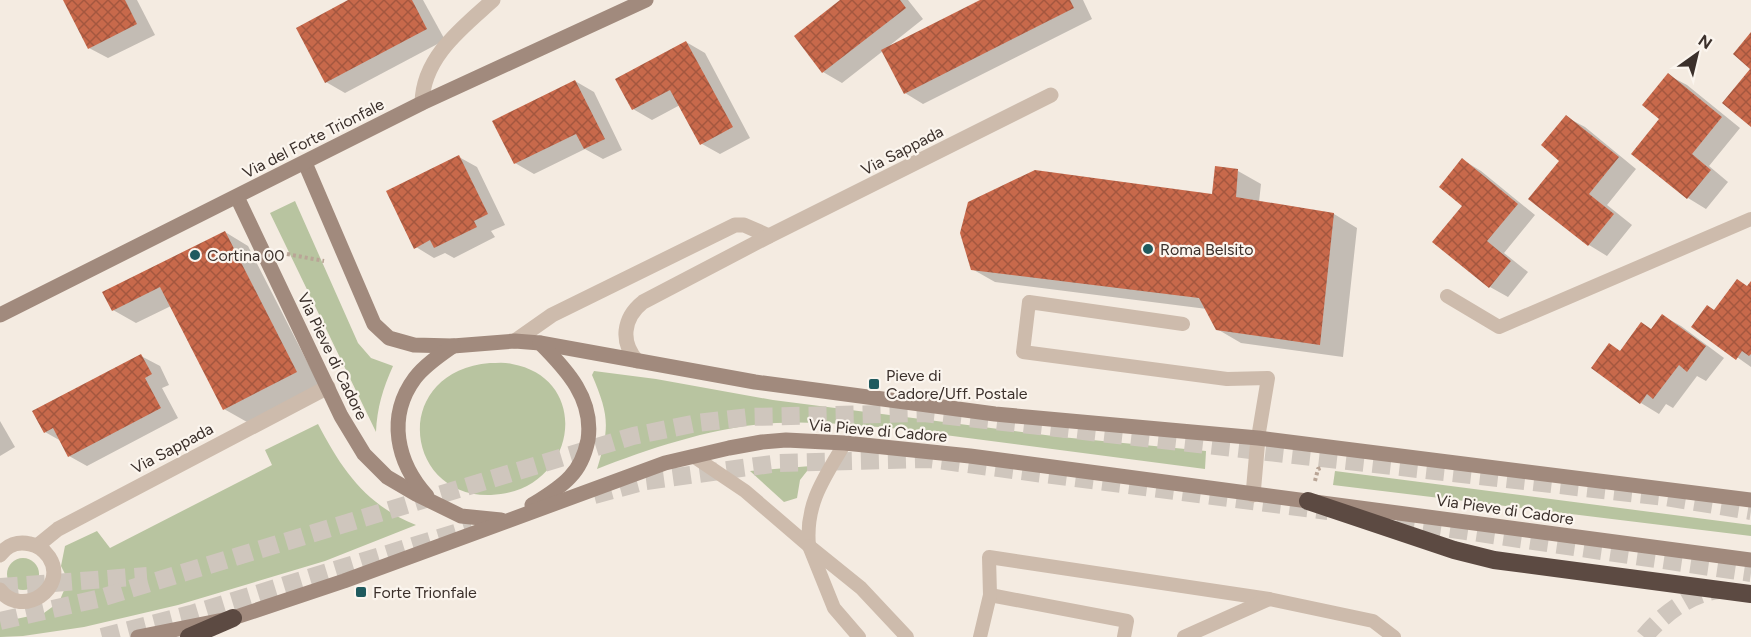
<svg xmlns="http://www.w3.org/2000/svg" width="1751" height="637" font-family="Figtree,sans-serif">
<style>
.green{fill:#b8c4a0}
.shadow{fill:#0003}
.building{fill:url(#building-cross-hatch)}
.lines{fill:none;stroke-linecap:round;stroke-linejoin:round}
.highway-tunnel{stroke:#cfc6bd;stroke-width:18;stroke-dasharray:18 9;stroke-linecap:butt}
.path{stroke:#b9a596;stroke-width:4;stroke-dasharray:3 3;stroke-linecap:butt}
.lane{stroke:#cdbbac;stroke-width:14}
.street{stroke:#cdbbac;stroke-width:15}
.secondary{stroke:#a18a7d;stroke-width:15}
.highway{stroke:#5c4a42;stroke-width:18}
.poi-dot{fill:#1f5a5e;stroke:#fbf5ee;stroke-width:2}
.labels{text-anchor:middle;stroke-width:4.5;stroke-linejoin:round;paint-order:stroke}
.street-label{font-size:16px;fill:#3b302b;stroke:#fbf5ee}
.poi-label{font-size:16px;fill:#3b302b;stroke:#fbf5ee;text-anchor:start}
</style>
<defs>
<pattern id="building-cross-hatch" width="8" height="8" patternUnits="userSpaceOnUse" patternTransform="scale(1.5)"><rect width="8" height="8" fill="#c8694b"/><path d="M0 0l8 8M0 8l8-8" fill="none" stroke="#a4573f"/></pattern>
</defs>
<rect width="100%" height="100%" fill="#f4ebe1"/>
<!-- green -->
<g class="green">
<path d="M295 201 358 343 371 358 393 366C383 388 377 408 376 432L270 213Z"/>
<path d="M490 363C497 363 505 362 512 364 594 379 577 492 491 495 404 498 389 372 490 363Z"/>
<path d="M594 371 656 379 773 400 1061 437 1206 451 1205 469 891 428C853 425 814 421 776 423 717 426 651 448 597 469 610 427 609 415 592 375Z"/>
<path d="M318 424C342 470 366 505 416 525L325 561 178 605 84 627 23 636 0 637V613L16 619 44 613 59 602 65 588V574L61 566 65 546 97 531 110 548 272 465 265 450Z"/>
<polygon points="811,466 800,480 797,498 784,502 750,471"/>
<polygon points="1335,471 1751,525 1751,536 1333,485"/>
<circle cx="23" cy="574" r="16"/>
</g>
<!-- shadow -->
<g class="shadow">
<polygon points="65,0 137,0 155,35 108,58 89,48"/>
<polygon points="351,0 423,0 445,40 345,93 326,82"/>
<polygon points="842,0 908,0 923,19 889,46 983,0 1083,0 1092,19 923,104 905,93 883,51 842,83 823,72 796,36"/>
<polygon points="686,42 705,53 750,138 720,154 702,144 680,105 652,120 633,109"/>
<polygon points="1668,75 1687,85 1740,128 1709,166 1728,182 1706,209 1688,198 1633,153 1661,119"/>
<polygon points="575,81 594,92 622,150 603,159 585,149 534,174 515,163"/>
<polygon points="1566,117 1585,127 1636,169 1607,205 1632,225 1607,256 1589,245 1530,198 1561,160"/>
<polygon points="459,157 477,167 505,225 491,231 495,237 454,258 445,253 434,258 416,247"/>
<polygon points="1463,160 1481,171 1535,215 1504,253 1528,272 1508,297 1490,287 1464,206"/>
<polygon points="1238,171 1261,184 1259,202 1334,214 1357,228 1343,357 1241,343 1217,329 1207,309 995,282 972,269 1213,196"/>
<polygon points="225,232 248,246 319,385 247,422 224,409 171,306 136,323 113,310"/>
<polygon points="1738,281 1748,287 1751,283 1751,367 1693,326 1715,311"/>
<polygon points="1663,316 1681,326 1724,358 1706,381 1697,376 1673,408 1666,404 1659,414 1641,403 1593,368 1652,330"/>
<polygon points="141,356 160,366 169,385 162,388 178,418 87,466 69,456 61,441 45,432"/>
<polygon points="0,421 15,447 0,456"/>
</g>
<!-- building -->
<g class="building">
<polygon points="63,0 125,0 137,24 88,49"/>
<polygon points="348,0 412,0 427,29 325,83 296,28"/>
<polygon points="840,0 900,0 906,8 822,73 794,36"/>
<polygon points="980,0 1070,0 1074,8 904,94 881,50"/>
<polygon points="1751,32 1751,127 1722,103 1750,69 1733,54"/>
<polygon points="686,41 733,127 700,145 670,90 632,110 615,79"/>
<polygon points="1668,73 1722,117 1692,154 1711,170 1687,199 1631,154 1659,119 1642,105"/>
<polygon points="575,80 605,139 584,149 576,134 514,164 492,121"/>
<polygon points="1566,115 1619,157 1589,194 1614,214 1588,246 1528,199 1559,161 1541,145"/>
<polygon points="459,155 488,214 474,221 477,227 434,248 430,240 414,249 386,191"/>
<polygon points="1462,158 1518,204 1487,241 1511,261 1489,288 1432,242 1462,206 1439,187"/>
<polygon points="1215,166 1238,169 1236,197 1334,213 1320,345 1216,330 1199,298 971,270 960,233 968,202 1035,170 1212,194"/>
<polygon points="225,231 297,372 223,410 160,287 112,311 102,292"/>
<polygon points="1737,279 1747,286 1751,281 1751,354 1749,356 1742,351 1736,360 1691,327 1707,305 1714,310"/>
<polygon points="1662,314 1706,346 1687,372 1679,365 1653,399 1647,394 1640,404 1591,368 1609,343 1620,351 1641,322 1651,329"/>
<polygon points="141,354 152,374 145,378 161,408 68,457 53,428 44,433 32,411"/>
</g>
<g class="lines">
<!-- highway-tunnel -->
<g class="highway-tunnel">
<polyline points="594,495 646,481 779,463 929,459 1328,511"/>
<polyline points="1370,517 1751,573"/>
<polyline points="0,587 147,576"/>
<polyline points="0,621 97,599 633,436 697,423 749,417 924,413 1665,497 1751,511"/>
<polyline points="102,637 191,614 472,528"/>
<path d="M1644 637C1662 615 1690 593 1719 590"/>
</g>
<!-- path -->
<g class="path">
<polyline points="287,254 324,261"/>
<polyline points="1315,481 1318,469 1321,468"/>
</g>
<!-- lane -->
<g class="lane">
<polyline points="1447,296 1499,327 1751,219"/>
<polyline points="1183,324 1029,302 1023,352 1227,379 1268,378 1258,438"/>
<path d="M693 456 745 491 809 546C805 504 824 478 845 443"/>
<polyline points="990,595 1127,621 1124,637"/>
<polyline points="859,637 834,608 809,546 861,588 907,637"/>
<polyline points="980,637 990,595 989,557 1269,599 1373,621 1394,637"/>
<polyline points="1184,637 1269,599"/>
</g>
<!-- street -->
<g class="street">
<path d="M422 103C423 57 462 28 493 0"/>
<polyline points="515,341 552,315 735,225 744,225 769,236"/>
<path d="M637 361C620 342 623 318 643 302L769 236 1051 95"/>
<polyline points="1253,495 1258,438"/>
<polyline points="37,546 58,529 328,387"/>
<path d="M0 555C7 545 18 541 30 544 38 545 44 550 49 557 69 588 22 619 0 590"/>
</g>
<!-- secondary -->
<g class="secondary">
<polyline points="305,163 374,324 389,338 414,345 453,346 515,341 540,343 755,382 995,414 1258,438 1751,500"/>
<polyline points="237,197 341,416 364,454 387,477 416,494 461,516 501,520"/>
<polyline points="0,315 422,103 646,0"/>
<path d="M427 496C397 463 386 417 415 378 425 365 440 355 453 346"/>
<path d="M532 505C545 497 560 488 570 477 580 467 585 454 588 440 594 399 567 370 540 343"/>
<polyline points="138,637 233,618 344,581 665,463 729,448 762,442 786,440 845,443 970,456 1751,560"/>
</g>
<!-- highway -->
<g class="highway">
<polyline points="1308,501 1454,550 1494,560 1751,594"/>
<polyline points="189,637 233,618"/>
</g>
</g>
<!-- markers -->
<g class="poi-dot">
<circle cx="1148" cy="249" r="6"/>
<circle cx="195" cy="255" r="6"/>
<rect x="868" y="378" width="12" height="12" rx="3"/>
<rect x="355" y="586" width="12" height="12" rx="3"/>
</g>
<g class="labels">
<!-- street labels -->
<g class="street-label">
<text transform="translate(313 138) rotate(-27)" y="6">Via del Forte Trionfale</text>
<text transform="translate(902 150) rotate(-27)" y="6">Via Sappada</text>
<text transform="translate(333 356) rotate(64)" y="6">Via Pieve di Cadore</text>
<text transform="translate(878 430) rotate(5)" y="6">Via Pieve di Cadore</text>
<text transform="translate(172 448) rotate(-28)" y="6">Via Sappada</text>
<text transform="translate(1505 509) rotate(8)" y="6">Via Pieve di Cadore</text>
</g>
<!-- poi labels -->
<g class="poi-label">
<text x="1160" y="255">Roma Belsito</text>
<text x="207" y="261">Cortina 00</text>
<text x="886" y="381">Pieve di<tspan x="886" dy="18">Cadore/Uff. Postale</tspan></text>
<text x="373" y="598">Forte Trionfale</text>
</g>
</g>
<!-- north arrow -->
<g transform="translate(1697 54) rotate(34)" stroke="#fbf5ee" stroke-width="4.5" paint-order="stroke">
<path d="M0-4.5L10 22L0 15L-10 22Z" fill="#3b302b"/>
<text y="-9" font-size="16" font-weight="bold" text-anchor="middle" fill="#3b302b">N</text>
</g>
</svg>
